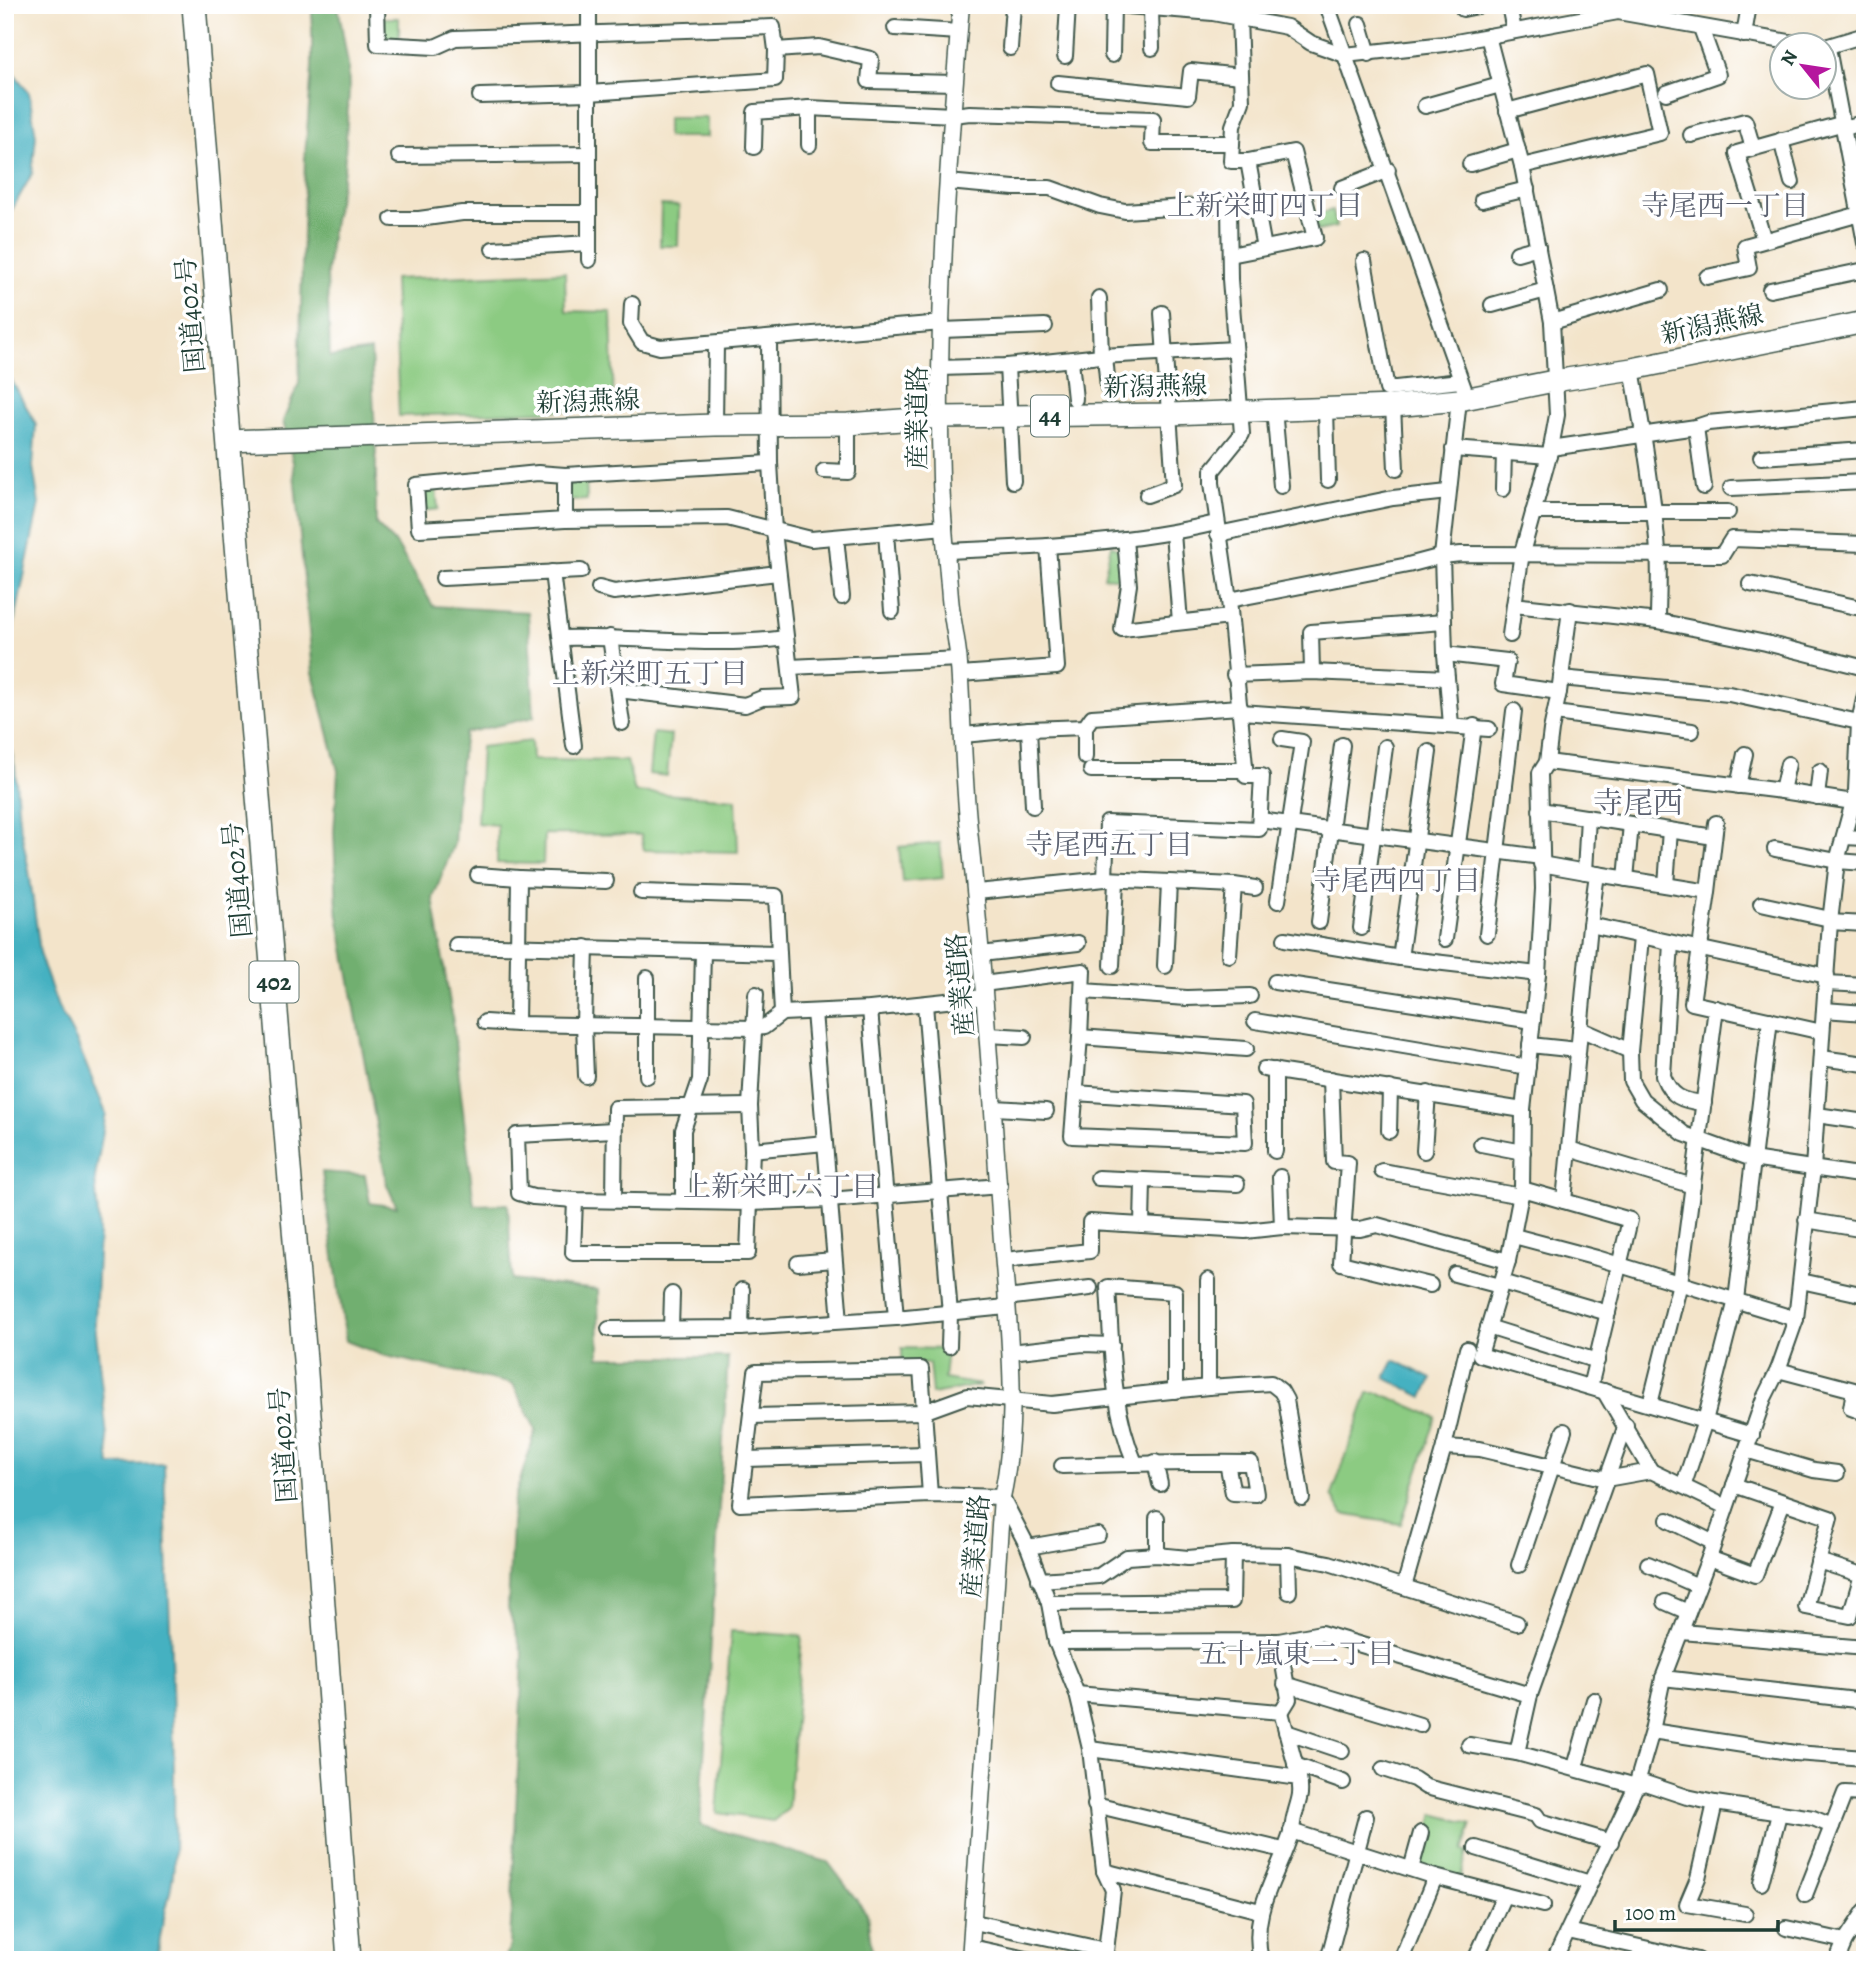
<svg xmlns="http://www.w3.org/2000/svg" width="1870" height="1965" font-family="Alegreya,'Noto Serif JP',serif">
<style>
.green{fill:#8ccb82;stroke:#56845b;stroke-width:2}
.forest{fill:#71af70;stroke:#487652;stroke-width:2}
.water{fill:#44b1c1;stroke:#32777a;stroke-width:2}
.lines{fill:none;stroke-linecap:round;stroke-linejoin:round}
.minor-casing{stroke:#3f564a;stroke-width:18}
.tertiary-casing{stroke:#3f564a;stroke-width:19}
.primary-casing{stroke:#3f564a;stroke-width:24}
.trunk-casing{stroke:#3f564a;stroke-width:26}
.minor{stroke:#fff;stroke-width:14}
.tertiary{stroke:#fff;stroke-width:16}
.primary{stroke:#fff;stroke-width:21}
.trunk{stroke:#fff;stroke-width:23}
.labels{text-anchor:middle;stroke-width:7;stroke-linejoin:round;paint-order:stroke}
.shield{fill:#fff;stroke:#627771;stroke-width:2}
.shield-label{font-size:24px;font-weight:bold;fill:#1f3d34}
.street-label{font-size:26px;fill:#1f3d34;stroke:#fff}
.neighbourhood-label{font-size:28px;fill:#5d6372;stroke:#fff}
.quarter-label{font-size:30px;fill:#5d6372;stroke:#fff}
</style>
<rect width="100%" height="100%" fill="#fff"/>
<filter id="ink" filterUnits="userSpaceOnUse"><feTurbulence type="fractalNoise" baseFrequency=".0143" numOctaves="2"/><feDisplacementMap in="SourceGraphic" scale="14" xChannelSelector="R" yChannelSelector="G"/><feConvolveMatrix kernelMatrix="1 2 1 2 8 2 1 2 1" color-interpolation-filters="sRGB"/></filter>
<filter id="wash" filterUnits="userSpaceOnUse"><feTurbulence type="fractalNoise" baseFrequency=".00686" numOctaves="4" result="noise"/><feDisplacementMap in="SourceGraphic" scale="28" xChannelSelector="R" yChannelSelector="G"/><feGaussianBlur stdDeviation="1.57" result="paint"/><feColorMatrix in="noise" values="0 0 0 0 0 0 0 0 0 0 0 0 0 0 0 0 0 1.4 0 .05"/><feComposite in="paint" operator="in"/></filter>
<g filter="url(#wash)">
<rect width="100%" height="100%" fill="#f3e4ca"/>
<!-- green -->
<g class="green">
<polygon points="383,18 399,18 399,41 383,38"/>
<rect x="667" y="118" width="40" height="19"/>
<polygon points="661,205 679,206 678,246 660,246"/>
<polygon points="1332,210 1336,227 1318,231 1312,216"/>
<polygon points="565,272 566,311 611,312 614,409 399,416 394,279"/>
<polygon points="586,480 587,500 567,501 569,481"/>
<polygon points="436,488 438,509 421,511 423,490"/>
<polygon points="1111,545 1120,550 1124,579 1104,577"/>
<polygon points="653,733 671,735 667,776 649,774"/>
<polygon points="531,741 532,760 627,761 635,792 736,799 738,852 644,850 641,835 544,834 543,864 497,863 497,825 477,823 481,747"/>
<polygon points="940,843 943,878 902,882 899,847"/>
<polygon points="902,1348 947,1349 944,1379 981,1385 932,1394 929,1364 902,1363"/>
<polygon points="1368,1393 1380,1393 1436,1417 1401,1524 1342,1514 1332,1495"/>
<polygon points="731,1631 802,1636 788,1809 773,1821 717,1813"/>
<polygon points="1434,1814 1472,1824 1463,1851 1467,1852 1460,1880 1418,1867"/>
</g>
<!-- forest -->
<polygon class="forest" points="312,5 338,5 348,64 349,91 344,170 331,236 327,275 330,357 371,351 376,455 376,524 397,545 433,606 528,612 534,717 465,733 457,791 454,844 433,898 452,1016 474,1205 508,1204 512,1280 598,1290 599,1357 728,1357 700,1825 828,1862 867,1914 873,1960 505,1960 510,1945 523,1655 508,1608 513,1503 536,1430 513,1384 382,1355 346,1341 322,1172 365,1175 370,1203 397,1207 387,1185 337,910 334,832 338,771 313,673 293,462 283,421 299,383 305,157 312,67"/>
<!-- water -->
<g class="water">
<polygon points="5,61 29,93 36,136 32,174 5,222"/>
<polygon points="5,369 36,424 33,467 39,504 12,635 5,655"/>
<path d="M5 724 15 768 19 820 29 871 41 959 58 1007 76 1040 106 1113 95 1178 99 1231 95 1323 110 1465 164 1464C168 1596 176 1728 174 1860 174 1893 158 1925 158 1960H5Z"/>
<polygon points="1394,1360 1432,1379 1423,1397 1385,1378"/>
</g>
</g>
<g filter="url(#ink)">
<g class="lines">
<defs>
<g id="minor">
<polyline points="377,5 378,44 435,47 455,38 773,27 776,50"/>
<polyline points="1115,5 1213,13 1287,27 1311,43 1345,55 1445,44 1618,12 1812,46"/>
<polyline points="1327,5 1467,397"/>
<polyline points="1462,5 1463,9 1483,5"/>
<polyline points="1509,5 1514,31"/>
<polyline points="1151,8 1152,48"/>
<polyline points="1360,24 1369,54"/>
<polyline points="895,28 959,32"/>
<polyline points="1744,35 1749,5"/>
<polyline points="1488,36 1522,166 1552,322 1557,415 1551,448 1522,553 1514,605 1658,621 1766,643 1865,668"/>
<polyline points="1825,47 1865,35"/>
<polyline points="1010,48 1013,5"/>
<polyline points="1828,48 1865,243"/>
<polyline points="1112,55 1113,5"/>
<polyline points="1065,56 1068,5"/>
<polyline points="1058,83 1188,96 1191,71 1241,76"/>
<polyline points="1666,93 1718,75 1701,28"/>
<polyline points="480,96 589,93 775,80 776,50 819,47 871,59 869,81 955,83"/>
<polyline points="1425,106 1500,85"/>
<polyline points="1507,111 1647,74 1660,133 1522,166"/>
<polyline points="1845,128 1865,122"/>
<polyline points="1691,135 1745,121 1753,148"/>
<polyline points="1781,140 1792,182"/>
<polyline points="809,145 809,108"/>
<polyline points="754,147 755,112 809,108 953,115 970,113 1153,119 1152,143 1232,143"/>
<polyline points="399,156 589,154"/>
<polyline points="1248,161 1264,248"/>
<polyline points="1470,164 1518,150"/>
<polyline points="948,182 1014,188 1050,188 1100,206 1125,211 1229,204 1230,279 1242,434 1212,471 1212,483 1229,600 1246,776 1262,776 1259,829 1107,823 1105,879 977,892"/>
<polyline points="1342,188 1388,170"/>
<polyline points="1482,200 1527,189"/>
<polyline points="392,219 419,219 462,213 589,213"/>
<polyline points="1764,240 1737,153 1844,123"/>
<polyline points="493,249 589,243"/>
<polyline points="1517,253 1538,247"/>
<polyline points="1230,255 1315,238 1293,152 1248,161 1231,161 1233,126 1242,102 1239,17"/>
<polyline points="589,260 589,5"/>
<polyline points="1364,261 1387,389 1460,381"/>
<polyline points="1707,277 1749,268 1745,246 1860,214"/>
<polyline points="1770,290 1865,270"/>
<polyline points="1099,298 1101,356"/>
<polyline points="632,304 631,324 642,342 660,347 942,323"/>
<polyline points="1492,305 1546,290"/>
<polyline points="1552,322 1661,290"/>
<polyline points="942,330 1045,326"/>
<polyline points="1105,356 1108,388"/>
<polyline points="1071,361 1075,399"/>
<polyline points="1007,366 1013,481"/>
<polyline points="940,368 1007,366 1101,356 1235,349"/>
<path d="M1632 369C1643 430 1653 489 1658 551 1660 574 1658 598 1658 621"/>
<polyline points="1393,406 1396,469"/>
<polyline points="1274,409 1281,486"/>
<polyline points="1326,409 1328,480"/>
<polyline points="715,425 716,343"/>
<polyline points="1696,427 1704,487"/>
<polyline points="1551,448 1696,427 1708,423 1865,408"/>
<polyline points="1453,449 1549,456"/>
<polyline points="1761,457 1865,450"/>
<polyline points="824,471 848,472 848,424"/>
<polyline points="565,475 770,463"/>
<polyline points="1731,488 1865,482"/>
<polyline points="1503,489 1504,452"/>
<polyline points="1147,495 1174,485 1162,313"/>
<polyline points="1533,512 1728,512"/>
<polyline points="565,520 565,475 538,473 416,485 419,529 565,520 727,518 811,539 945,527"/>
<polyline points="886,533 892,611"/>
<polyline points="1173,533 1180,622"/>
<polyline points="1218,534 1393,498 1448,492"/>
<polyline points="836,537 842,597"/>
<polyline points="1125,539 1129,585 1122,629 1230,617"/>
<path d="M948 551C1037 547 1128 544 1216 523"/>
<polyline points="552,572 574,746"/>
<polyline points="443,578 581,571"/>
<polyline points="1750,584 1865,609"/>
<polyline points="599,588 614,592 778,573"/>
<polyline points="1229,600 1408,565 1442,556 1461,554 1722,555 1732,539 1865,544"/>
<polyline points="1570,610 1559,692 1551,730 1547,762 1540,773 1543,889 1538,974 1523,1110 1522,1189 1508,1261 1480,1355 1752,1435"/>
<polyline points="1510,635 1514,605"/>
<polyline points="610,637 622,723"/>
<path d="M561 638C635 636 713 648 786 638"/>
<polyline points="1445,654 1507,661 1503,684 1559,692"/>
<polyline points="790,667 959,659"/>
<polyline points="1312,672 1311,632 1444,622"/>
<polyline points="960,674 1057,667 1048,546"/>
<polyline points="1234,675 1312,672 1447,678"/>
<polyline points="1561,678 1729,694 1859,722"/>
<polyline points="618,690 745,705 762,698 793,697 774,531 770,463 769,339"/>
<polyline points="1241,712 1489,729"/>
<polyline points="1555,713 1692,731"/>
<polyline points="1451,725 1445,654 1442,556 1459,400"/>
<polyline points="1029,729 1033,806"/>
<polyline points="963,735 1029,729 1085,727 1092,717 1240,707"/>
<polyline points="1085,757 1085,727"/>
<polyline points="1547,762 1782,791 1853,802"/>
<polyline points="1091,770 1245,770"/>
<polyline points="1738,786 1745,754"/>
<polyline points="1782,791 1788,764"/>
<polyline points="1817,797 1820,771"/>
<polyline points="1540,810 1714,837"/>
<polyline points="1260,820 1541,857"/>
<polyline points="1844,837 1865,838"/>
<polyline points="1775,849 1837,861 1865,863"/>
<polyline points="1541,864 1597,874 1590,925 1827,976"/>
<polyline points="1585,872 1588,817"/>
<polyline points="1597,874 1708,892 1692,1003 1822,1032"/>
<polyline points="478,875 519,878"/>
<polyline points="1105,879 1234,885 1255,888"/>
<polyline points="1626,879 1631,824"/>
<polyline points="606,881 519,878 517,1024 756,1028 764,1027 782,1013 870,1009 984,997"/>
<polyline points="1666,885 1670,830"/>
<polyline points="641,892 776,896 779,953"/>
<polyline points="1708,892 1716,823"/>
<polyline points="1278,901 1302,742 1282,739"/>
<polyline points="1761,904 1830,919"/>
<polyline points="1319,922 1342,745"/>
<polyline points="1830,922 1865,924"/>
<polyline points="1361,928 1385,747"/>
<polyline points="1487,934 1514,711"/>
<polyline points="1641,938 1630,1051 1631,1081 1642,1100 1684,1134 1752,1159 1865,1176"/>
<polyline points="1285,939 1400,958 1538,974"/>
<polyline points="1445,939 1474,726"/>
<path d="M1671 943 1663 1076C1671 1097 1682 1101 1704 1103"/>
<polyline points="456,945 779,953 782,1013"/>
<polyline points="981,954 1078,943"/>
<polyline points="1229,955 1234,885"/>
<polyline points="1400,958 1429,752"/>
<polyline points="1112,966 1116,881"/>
<polyline points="1165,966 1169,883"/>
<polyline points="1275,982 1533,1021"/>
<polyline points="1827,983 1865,985"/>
<polyline points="983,984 1083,971 1080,1037 1246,1049"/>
<polyline points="1083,991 1187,998 1250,996"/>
<polyline points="925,1004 950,1314 949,1346"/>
<polyline points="870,1009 896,1318"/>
<polyline points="1824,1010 1865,1013"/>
<polyline points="814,1012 840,1321"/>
<polyline points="1255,1021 1528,1067"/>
<polyline points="485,1022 517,1024"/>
<polyline points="1580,1029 1630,1051"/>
<polyline points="988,1035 1024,1037"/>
<polyline points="1530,1045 1578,1050"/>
<polyline points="1821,1058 1865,1064"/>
<polyline points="1264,1069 1523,1110"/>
<polyline points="586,1076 584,1024 586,947"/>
<polyline points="647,1076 647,978"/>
<polyline points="1331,1079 1334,1162 1348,1163 1341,1263 1430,1285"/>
<polyline points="1075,1093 1243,1104 1245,1143 1072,1136 1080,1037"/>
<polyline points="995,1108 1046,1111"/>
<polyline points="1817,1115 1865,1122"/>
<polyline points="614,1130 517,1135 519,1193 533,1197 575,1200 749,1203 829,1200 1000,1186"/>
<polyline points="1389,1131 1390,1088"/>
<polyline points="1481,1144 1523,1152"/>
<polyline points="1569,1149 1693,1186"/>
<polyline points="752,1150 825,1143"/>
<polyline points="1275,1151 1275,1070"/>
<polyline points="1424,1151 1428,1093"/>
<polyline points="1382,1171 1521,1196"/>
<polyline points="1280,1177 1282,1227"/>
<polyline points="1098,1178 1237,1184"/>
<polyline points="1522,1189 1630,1220 1590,1387"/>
<polyline points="575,1200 573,1253 748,1253 752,1150 750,1106 756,994"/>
<polyline points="614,1200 615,1108 750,1106"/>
<polyline points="683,1201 683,1130 700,1080 703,951"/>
<polyline points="1564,1201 1590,925"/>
<polyline points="1806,1220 1865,1230"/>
<polyline points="1142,1225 1143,1181"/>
<polyline points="1514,1236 1597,1258 1796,1319"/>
<polyline points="1004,1260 1090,1251 1090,1222 1245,1231 1282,1227 1360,1229 1377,1225 1508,1261"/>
<polyline points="798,1263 834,1260"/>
<polyline points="1455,1274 1500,1286"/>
<polyline points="1208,1280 1208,1387"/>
<polyline points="1801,1281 1865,1295"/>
<polyline points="1502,1282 1608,1313"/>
<polyline points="1006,1298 1090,1288"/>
<polyline points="1488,1327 1597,1361"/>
<polyline points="671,1328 672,1294"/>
<polyline points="741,1328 742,1290"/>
<polyline points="609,1329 741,1328 896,1318 1006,1307"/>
<polyline points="1010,1352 1083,1344 1112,1345"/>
<polyline points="1778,1370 1854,1390 1851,1408 1865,1413"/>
<polyline points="1604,1391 1651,1471"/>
<polyline points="1650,1404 1680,1283 1716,1008"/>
<polyline points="751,1416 923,1412 967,1396 1052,1404 1208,1387 1271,1383 1281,1391 1286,1400 1302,1498"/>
<polyline points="1626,1425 1530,1695 1517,1753 1636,1786 1645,1783 1687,1797 1715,1803 1813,1818 1832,1826 1845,1793 1865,1794"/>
<polyline points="1444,1447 1480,1449 1606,1479 1651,1471 1726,1507"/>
<polyline points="1746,1450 1814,1470 1837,1473"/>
<polyline points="747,1459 926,1454"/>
<polyline points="1155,1462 1160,1484"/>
<path d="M1135 1463C1111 1408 1112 1347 1108 1287L1175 1292V1391"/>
<path d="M1062 1466C1125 1464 1188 1462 1251 1463L1256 1494 1233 1493 1227 1463"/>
<polyline points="1684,1484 1705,1421 1736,1300 1770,1020"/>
<polyline points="1734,1485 1830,1518 1806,1607 1850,1616 1862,1575 1818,1561"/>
<polyline points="930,1495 921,1369 756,1372 740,1504 930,1495 1002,1497 1028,1547 1049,1603 1056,1642 1077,1694 1090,1749 1104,1871 1113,1890 1105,1960"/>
<polyline points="1668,1520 1714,1543"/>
<polyline points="1028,1547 1098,1535"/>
<polyline points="1157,1555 1157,1518"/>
<polyline points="1288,1555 1289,1592"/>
<polyline points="1709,1558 1755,1575 1783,1502"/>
<polyline points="1648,1564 1698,1586"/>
<polyline points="1519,1565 1564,1431"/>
<polyline points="1039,1580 1099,1576 1127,1557 1157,1555 1188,1558 1233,1554 1288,1555 1329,1563 1404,1587 1444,1447 1467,1349"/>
<polyline points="1404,1587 1517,1623"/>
<polyline points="1665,1602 1688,1612"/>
<polyline points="1049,1603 1232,1601 1233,1554"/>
<polyline points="1682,1632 1865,1648"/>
<polyline points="1279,1641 1289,1699 1281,1712"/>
<polyline points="1056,1642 1279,1641 1321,1633 1530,1695"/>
<polyline points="1663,1678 1865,1701"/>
<polyline points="1285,1684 1420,1725"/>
<polyline points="1077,1694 1281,1712 1299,1778"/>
<polyline points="1652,1731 1795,1753 1865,1758"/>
<polyline points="1286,1732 1342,1751"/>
<polyline points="1469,1745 1517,1753"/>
<path d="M1090 1749 1299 1778C1302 1796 1299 1798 1295 1814 1293 1819 1293 1825 1292 1830 1279 1875 1249 1910 1261 1960"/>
<polyline points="1295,1765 1343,1782"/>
<polyline points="1575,1767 1594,1700"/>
<polyline points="1383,1769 1414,1779 1426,1787 1536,1815 1540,1821 1611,1842"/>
<polyline points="1715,1803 1698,1878 1687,1904 1745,1914"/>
<polyline points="1095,1805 1283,1850"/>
<polyline points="1291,1831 1435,1877 1543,1905"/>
<polyline points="1476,1848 1590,1883"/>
<polyline points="1411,1869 1421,1833"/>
<polyline points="1104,1871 1260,1911"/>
<polyline points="1761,1883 1779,1814"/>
<polyline points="1805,1895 1832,1826"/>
<polyline points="974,1922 1096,1948"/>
<polyline points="1786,1928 1845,1941"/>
<polyline points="1568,1931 1698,1960"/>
<polyline points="971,1947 1031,1960"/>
<polyline points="1328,1960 1366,1817"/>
<polyline points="1401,1960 1435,1877"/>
<polyline points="1475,1960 1504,1895"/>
<polyline points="1554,1960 1636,1786 1652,1731 1663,1678 1709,1558 1764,1398 1778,1370 1796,1319 1813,1168 1830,922 1837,861 1856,791 1859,722 1865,695"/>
<polyline points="1837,1960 1845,1941 1865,1911"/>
</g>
<path id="tertiary" d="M961 5C948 162 936 321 941 478 942 518 947 558 950 598 952 621 958 643 959 665 963 720 963 776 969 830 983 962 992 1095 1001 1227 1007 1313 1021 1412 1002 1497L970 1960"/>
<polyline id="primary" points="228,441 715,425 848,424 941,417 1170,414 1393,406 1459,400 1554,381 1632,369 1865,322"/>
<path id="trunk" d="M194 5C227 457 270 908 305 1360 321 1560 333 1760 349 1960"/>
</defs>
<!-- minor casing -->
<use href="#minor" class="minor-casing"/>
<!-- tertiary casing -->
<use href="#tertiary" class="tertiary-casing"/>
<!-- primary casing -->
<use href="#primary" class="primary-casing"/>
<!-- trunk casing -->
<use href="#trunk" class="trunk-casing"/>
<!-- minor -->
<use href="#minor" class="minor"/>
<!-- tertiary -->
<use href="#tertiary" class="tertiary"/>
<!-- primary -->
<use href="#primary" class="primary"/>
<!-- trunk -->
<use href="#trunk" class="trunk"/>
</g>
</g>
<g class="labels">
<!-- shield labels -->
<g class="shield">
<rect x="1031" y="395.5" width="38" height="41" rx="5"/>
<rect x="249.5" y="961.5" width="49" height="41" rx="5"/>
</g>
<g class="shield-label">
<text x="1050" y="424">44</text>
<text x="274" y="990">402</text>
</g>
<!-- street labels -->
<g class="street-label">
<text transform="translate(190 315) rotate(-95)" y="9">国道402号</text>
<text transform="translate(1712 324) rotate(-12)" y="9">新潟燕線</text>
<text transform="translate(1155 386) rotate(-1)" y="9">新潟燕線</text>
<text transform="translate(588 401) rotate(-2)" y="9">新潟燕線</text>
<text transform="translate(917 418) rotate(-90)" y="9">産業道路</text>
<text transform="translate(237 880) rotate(-95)" y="9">国道402号</text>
<text transform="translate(960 985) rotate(-95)" y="9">産業道路</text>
<text transform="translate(283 1445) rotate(-94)" y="9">国道402号</text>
<text transform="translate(975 1546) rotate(-85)" y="9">産業道路</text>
</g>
<!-- neighbourhood labels -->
<g class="neighbourhood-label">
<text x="1265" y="215">上新栄町四丁目</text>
<text x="1725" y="215">寺尾西一丁目</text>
<text x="650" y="683">上新栄町五丁目</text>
<text x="1109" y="854">寺尾西五丁目</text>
<text x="1397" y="890">寺尾西四丁目</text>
<text x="781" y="1196">上新栄町六丁目</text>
<text x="1297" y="1663">五十嵐東二丁目</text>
</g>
<!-- quarter labels -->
<g class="quarter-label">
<text x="1638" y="813">寺尾西</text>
</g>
</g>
<!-- margin -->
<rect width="1870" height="1965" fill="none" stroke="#fff" stroke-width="28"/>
<!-- north arrow -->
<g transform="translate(1803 66) rotate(300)"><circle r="33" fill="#ffffff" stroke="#a5b1ae" stroke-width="2"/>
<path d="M0-5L12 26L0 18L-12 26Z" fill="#b5179e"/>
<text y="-10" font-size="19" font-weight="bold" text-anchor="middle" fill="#1f3d34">N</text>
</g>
<!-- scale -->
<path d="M1615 1920v10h163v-10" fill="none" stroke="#1f3d34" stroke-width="3.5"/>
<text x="1625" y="1920" font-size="21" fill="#1f3d34" stroke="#ffffff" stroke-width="5" paint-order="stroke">100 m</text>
</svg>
